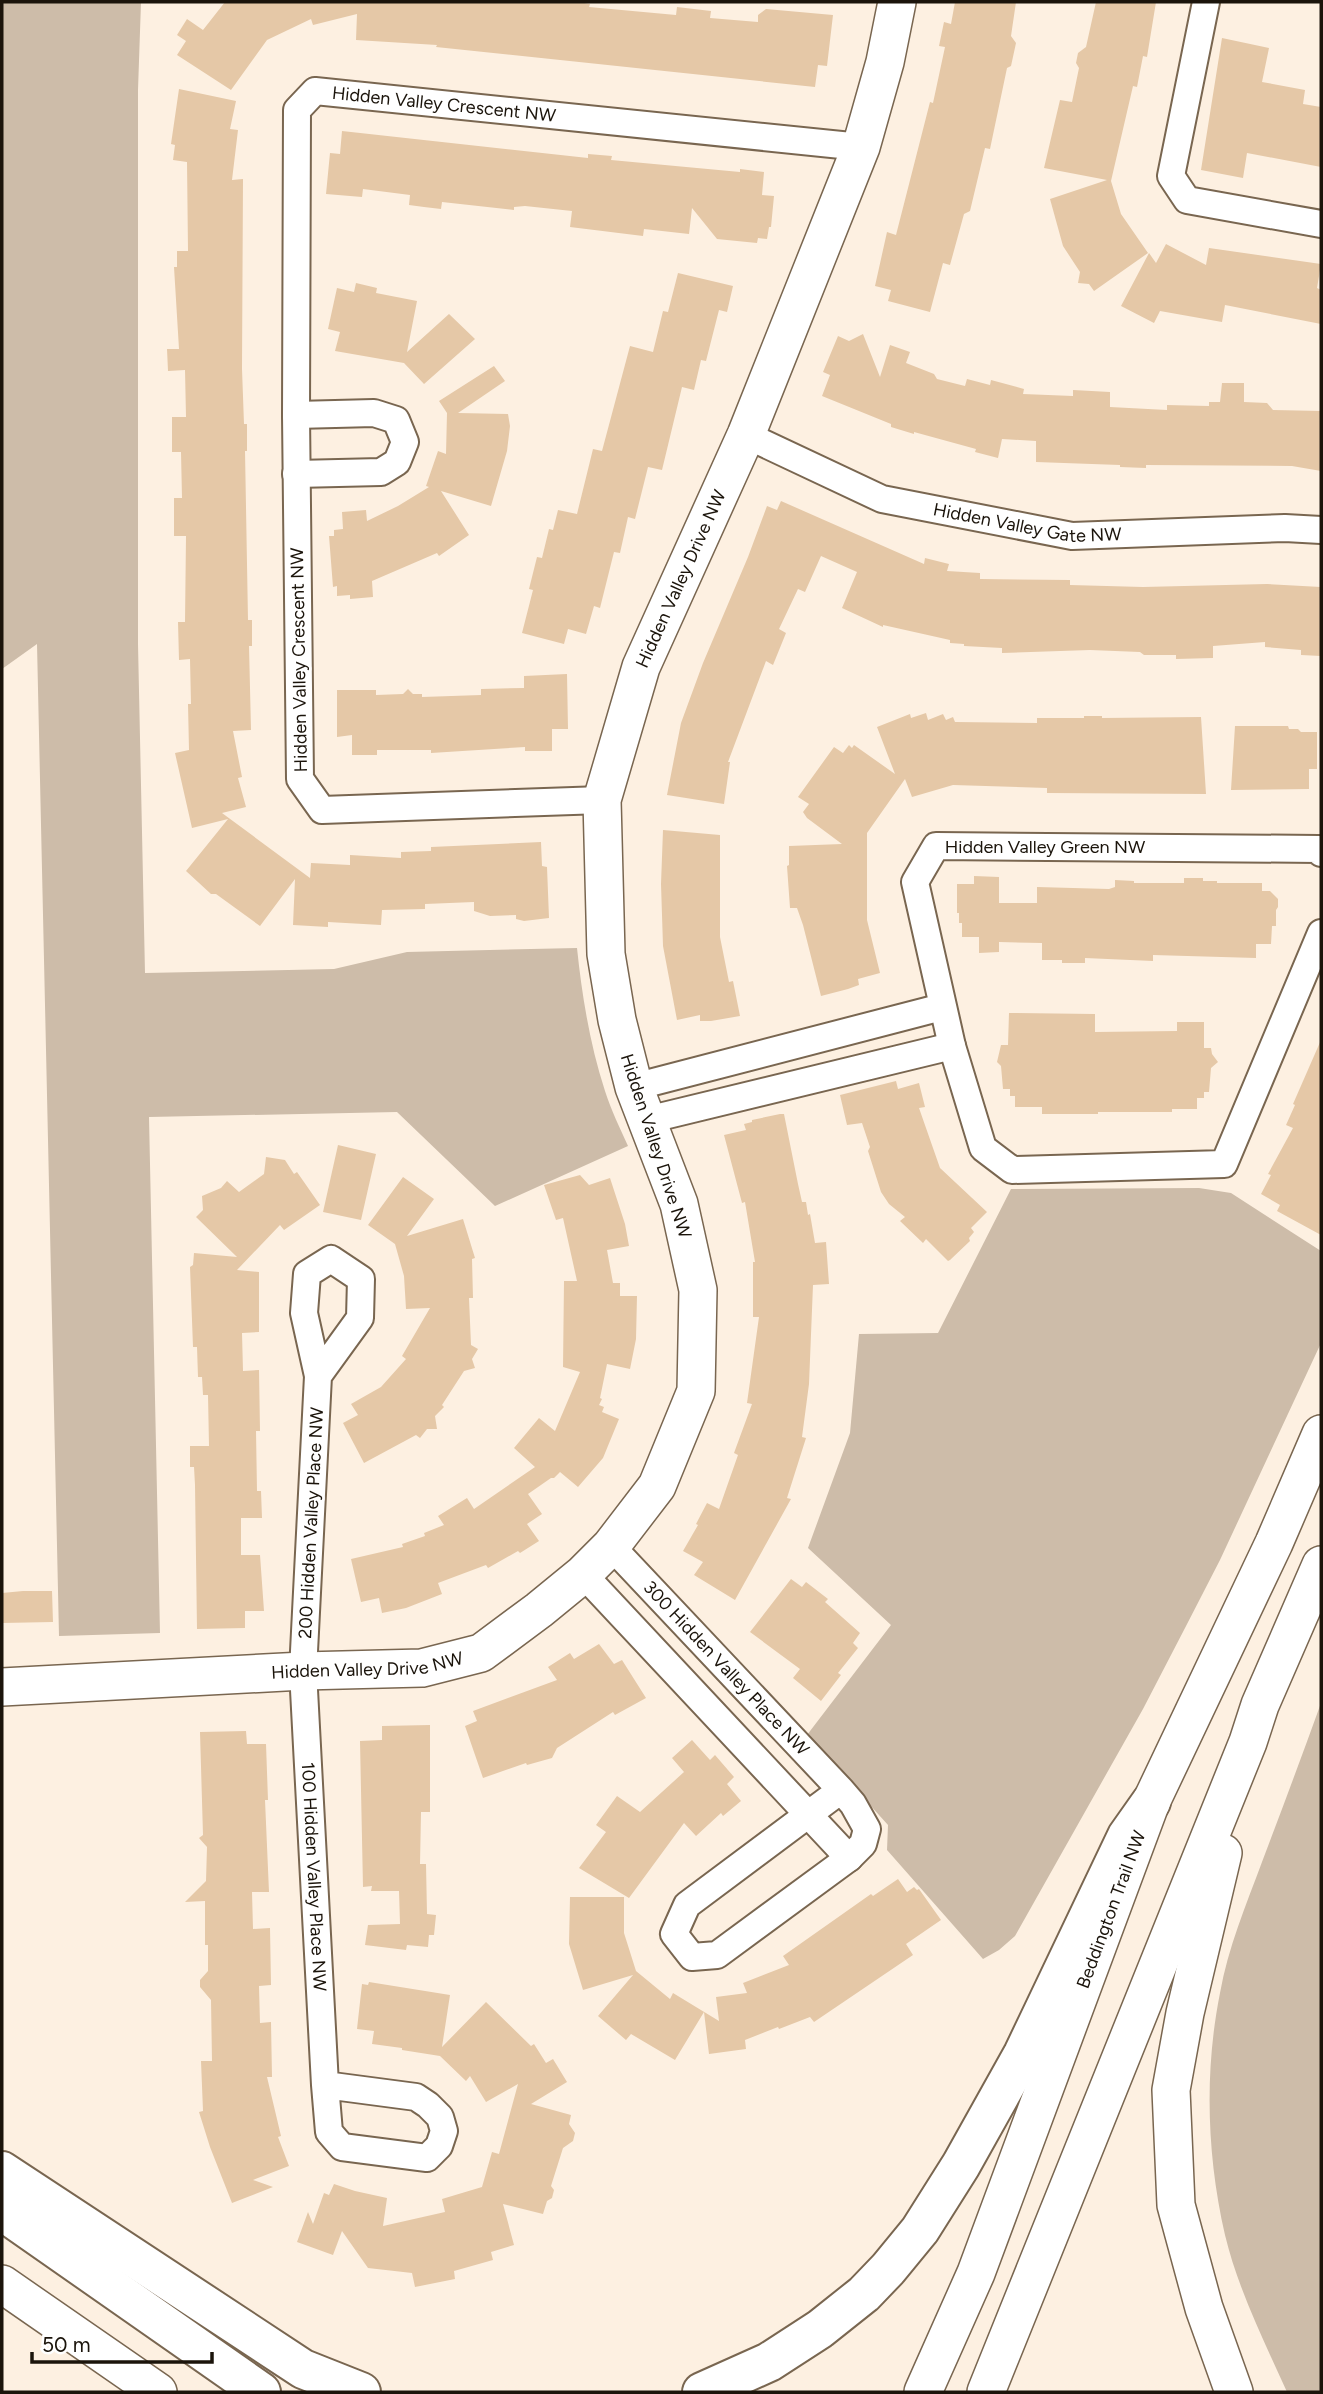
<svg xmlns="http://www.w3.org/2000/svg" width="1323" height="2394" font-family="Figtree,sans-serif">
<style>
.green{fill:#cdbca9}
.building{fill:#e5c8a7}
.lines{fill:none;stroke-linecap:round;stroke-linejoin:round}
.street-casing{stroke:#796650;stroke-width:30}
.secondary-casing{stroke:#796650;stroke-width:40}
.primary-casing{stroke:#796650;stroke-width:42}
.street{stroke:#fff;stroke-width:26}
.secondary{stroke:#fff;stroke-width:37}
.primary{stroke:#fff;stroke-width:38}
.labels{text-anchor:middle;stroke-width:5;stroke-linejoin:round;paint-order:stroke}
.street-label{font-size:18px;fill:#1b140b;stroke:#fff}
</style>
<rect width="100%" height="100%" fill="#fdf0e1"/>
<!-- green -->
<g class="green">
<path d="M2 2H141L138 90V644L145 973 334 969 407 952 577 948C582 996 590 1045 605 1091 611 1110 620 1128 628 1146L495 1206 397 1112 149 1117 160 1633 59 1636 37 644 2 669Z"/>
<polygon points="1199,1188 1231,1193 1321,1251 1321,1343 1220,1560 1185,1628 1143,1709 1015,1936 999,1950 983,1959 887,1850 888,1825 807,1735 891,1625 808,1548 850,1433 859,1334 938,1333 1011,1189"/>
<path d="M1321 1703V2392H1287C1264 2341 1238 2289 1225 2235 1207 2156 1204 2073 1220 1993 1228 1948 1246 1905 1262 1862 1282 1809 1302 1756 1321 1703Z"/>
</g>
<!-- building -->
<g class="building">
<polygon points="225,2 579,2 590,4 589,7 676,15 677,7 711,11 710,18 758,22 758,15 766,9 833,15 827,66 818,65 815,87 436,47 437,45 356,40 357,14 313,25 311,19 267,40 231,90 177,55 186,41 177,35 187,19 203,30"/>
<polygon points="955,2 1016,2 1011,36 1016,43 1011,66 1007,68 990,149 985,148 970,211 964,214 950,265 943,263 930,312 888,301 891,290 875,286 887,232 896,235 930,102 933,103 945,47 939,46 944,22 951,24"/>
<polygon points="1096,2 1156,2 1147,57 1143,56 1137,87 1133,86 1111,181 1121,214 1148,253 1094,291 1089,284 1078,283 1080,272 1063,246 1050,199 1107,180 1044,168 1060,100 1072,102 1079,68 1076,63 1078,53 1086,47"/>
<polygon points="1222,38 1269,48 1262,82 1305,90 1303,104 1321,107 1321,167 1247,153 1243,178 1201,170"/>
<polygon points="179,89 236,101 230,129 238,130 232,180 243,179 242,369 244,424 247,424 247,451 245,451 248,620 252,620 252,646 249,646 251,730 233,731 242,777 238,778 246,807 222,813 310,878 311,863 350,865 350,855 401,858 401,852 431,851 431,847 541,842 542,866 547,867 549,918 524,921 516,919 516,915 490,916 474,911 474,902 425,904 425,909 382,910 381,925 328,922 328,927 293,925 295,879 260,926 216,894 211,894 186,871 228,819 192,828 175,753 189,750 188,704 191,704 190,659 179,660 178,622 185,622 186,536 174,536 174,498 182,498 181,452 172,452 172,417 186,417 185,370 168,371 167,349 179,349 174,267 177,267 177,251 188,251 187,162 173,160 175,145 171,144"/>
<polygon points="342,131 588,158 588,154 612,156 611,160 740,172 740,169 764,172 762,195 774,196 771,227 769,227 767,239 758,238 757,243 717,239 692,208 689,234 644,229 643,236 570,227 572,211 525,206 514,207 514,210 442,202 441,209 424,207 409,205 410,195 363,189 362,197 326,194 330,153 340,154"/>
<polygon points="1166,244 1206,265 1209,248 1321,264 1317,288 1321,290 1321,324 1225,305 1222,322 1160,311 1154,323 1121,306 1149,253 1156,263"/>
<polygon points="678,273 733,286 727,312 719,310 706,361 701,360 694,390 682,387 662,470 648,467 635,519 628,517 620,553 614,552 600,608 594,606 586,634 568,629 564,644 522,633 533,590 529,589 537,557 542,558 549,529 553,530 558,510 577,514 593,449 602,451 630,346 653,352 663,311 668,312"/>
<polygon points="356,283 377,288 376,293 417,301 407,352 449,314 475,339 424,384 404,363 335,351 340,332 328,329 337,288 354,292"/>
<polygon points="863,334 880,377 890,345 910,352 906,363 934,374 937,379 965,386 967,379 990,385 991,380 1024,389 1023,394 1073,396 1073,390 1110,392 1110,407 1167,410 1167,405 1209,406 1209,402 1220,402 1222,383 1244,383 1244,402 1267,403 1273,410 1321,411 1321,471 1292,466 1146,465 1146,468 1120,467 1120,465 1036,462 1036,441 1002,439 998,458 975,452 976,449 914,432 914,434 891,427 891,424 822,396 830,375 823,372 838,336 849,341"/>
<polygon points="494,366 505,381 458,413 508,414 510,426 507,451 491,506 441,491 469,535 439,556 437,553 372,581 373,597 350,599 350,595 337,596 337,586 333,587 329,536 334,536 334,530 343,529 342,512 366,510 367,521 398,506 429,487 426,486 438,451 446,454 447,413 439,401"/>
<polygon points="781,501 924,564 925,558 949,564 947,571 980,573 980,579 1070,580 1070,585 1143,587 1267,584 1321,587 1321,656 1301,655 1301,650 1265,647 1265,642 1213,646 1213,658 1176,659 1176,655 1144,655 1140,652 1090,650 1002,653 1002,648 964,646 964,644 950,643 950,640 883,625 883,627 842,608 857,572 821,556 805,592 798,589 779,629 786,633 773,665 766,661 728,762 730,762 724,804 667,795 681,723 703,663 748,557 767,506 777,510"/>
<polygon points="567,674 568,729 552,729 552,751 525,751 525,747 431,753 431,750 377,750 377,755 352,755 352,735 337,737 337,690 376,690 376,695 403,694 408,689 413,694 422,694 422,697 481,695 481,689 524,688 524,676"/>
<polygon points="926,713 928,720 943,714 946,720 953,717 955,722 1037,723 1037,718 1084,718 1084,716 1102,716 1102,718 1201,717 1206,794 1047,793 1047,788 953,785 912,797 905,779 867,833 867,920 880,973 858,979 859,985 848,989 821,996 803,925 797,908 790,908 787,866 789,865 789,846 842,844 807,818 803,812 809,804 798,797 834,747 843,753 849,745 852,748 854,745 895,774 877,727 910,714 911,718"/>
<polygon points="1235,726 1288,726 1289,729 1298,729 1301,732 1317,732 1317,769 1309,769 1309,789 1231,790"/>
<polygon points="663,830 720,835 720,937 729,982 733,981 740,1016 711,1021 700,1021 700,1015 677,1020 663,946 661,884"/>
<polygon points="974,876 999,877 999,903 1037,903 1037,887 1109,889 1115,887 1115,880 1134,881 1134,883 1184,883 1184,878 1203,878 1203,881 1217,881 1217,883 1262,883 1262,891 1270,891 1278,899 1278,907 1276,910 1276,926 1272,926 1271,944 1256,944 1256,958 1153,955 1153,961 1085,958 1085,963 1062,963 1062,960 1042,960 1042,943 999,942 999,952 979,953 979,937 962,937 962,923 959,923 959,913 957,913 957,884 974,884"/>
<polygon points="1009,1013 1095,1014 1095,1032 1177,1031 1177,1022 1204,1022 1204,1048 1211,1048 1212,1054 1218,1062 1211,1068 1209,1092 1204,1092 1204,1098 1197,1098 1197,1109 1172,1109 1172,1112 1098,1112 1098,1114 1042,1114 1042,1107 1015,1107 1015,1096 1010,1096 1010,1089 1003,1089 1001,1066 997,1062 1001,1045 1008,1045"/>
<polygon points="1321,1040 1321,1235 1277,1211 1280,1205 1261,1194 1271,1175 1268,1174 1293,1128 1286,1125 1295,1105 1293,1104"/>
<polygon points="896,1081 898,1089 919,1083 925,1107 919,1108 940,1168 987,1212 971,1228 974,1232 969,1238 970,1241 950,1260 948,1261 926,1239 923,1243 900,1221 905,1217 889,1204 881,1192 868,1151 870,1147 862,1123 847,1125 840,1095"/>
<polygon points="780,1114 784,1114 798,1184 802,1202 806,1202 808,1215 810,1214 815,1243 826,1242 829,1284 813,1285 809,1384 802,1437 806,1438 787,1498 791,1499 735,1600 694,1575 703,1562 683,1551 698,1525 696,1524 707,1503 719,1509 738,1455 734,1453 752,1404 747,1403 759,1317 753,1317 753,1262 755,1262 745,1202 742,1203 724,1135 746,1130 744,1124 752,1122 752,1120"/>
<polygon points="338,1145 376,1154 361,1220 323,1212"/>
<polygon points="266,1157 285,1160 294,1174 297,1172 320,1205 284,1230 280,1225 237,1270 259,1272 259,1332 242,1333 243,1371 259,1370 260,1431 256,1431 257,1491 261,1491 262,1518 241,1518 241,1555 260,1555 264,1611 245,1611 245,1628 197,1629 195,1485 194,1467 190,1467 190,1446 209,1446 208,1395 203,1395 202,1377 198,1377 197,1347 193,1347 190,1267 193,1265 194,1253 237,1257 196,1217 203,1210 202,1196 221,1188 227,1181 239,1192 264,1174"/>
<polygon points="580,1175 589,1185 610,1178 625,1224 629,1246 607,1250 613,1283 620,1283 620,1296 637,1296 636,1339 630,1369 607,1364 600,1398 602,1399 599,1405 604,1407 602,1412 619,1419 603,1458 578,1487 560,1472 554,1478 551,1478 528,1494 542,1514 527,1524 539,1541 520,1553 518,1551 488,1568 486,1565 438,1583 442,1594 406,1608 382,1613 379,1598 361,1602 351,1559 403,1547 402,1544 425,1536 424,1533 444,1525 438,1516 467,1498 474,1509 535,1467 514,1448 539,1418 555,1431 580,1372 563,1367 564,1281 577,1281 563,1218 556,1220 544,1185"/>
<polygon points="403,1177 434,1199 407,1236 463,1219 475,1258 472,1259 473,1298 469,1298 471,1345 478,1349 472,1359 475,1368 464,1371 442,1405 444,1407 435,1416 437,1429 427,1429 420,1438 416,1435 364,1463 343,1423 358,1415 351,1404 381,1387 406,1359 402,1356 430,1308 406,1309 404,1276 395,1244 368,1225"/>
<polygon points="791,1579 802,1587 806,1582 828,1599 825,1602 860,1633 853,1643 858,1648 838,1673 841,1675 821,1701 793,1678 800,1669 750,1632"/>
<polygon points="23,1591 52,1591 53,1622 2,1623 2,1593"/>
<polygon points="599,1644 614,1664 622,1660 646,1698 615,1715 613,1712 557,1748 552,1758 527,1765 526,1763 483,1778 465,1726 477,1721 473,1711 557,1680 548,1667 570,1653 574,1659"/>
<polygon points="430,1725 430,1812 421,1812 420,1864 426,1864 427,1914 436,1915 434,1935 429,1935 428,1947 407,1945 406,1950 365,1945 368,1925 400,1924 399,1891 371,1891 372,1886 363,1887 360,1741 382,1740 382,1726"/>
<polygon points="246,1731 247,1744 266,1744 268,1800 265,1800 269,1892 252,1892 253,1929 270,1928 271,1985 259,1986 260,2023 271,2022 272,2077 267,2077 281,2136 278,2137 289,2166 253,2180 273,2187 232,2203 210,2147 199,2112 203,2111 201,2061 212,2061 211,2000 200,1987 200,1980 208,1971 208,1945 205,1945 205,1901 185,1902 206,1881 207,1847 199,1838 203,1835 200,1732"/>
<polygon points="692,1740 710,1760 715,1755 734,1777 727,1784 741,1801 723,1816 721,1813 696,1836 684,1823 629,1898 579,1868 606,1832 596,1825 617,1796 640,1812 684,1772 672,1758"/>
<polygon points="898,1879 907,1892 914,1887 917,1890 919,1889 941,1920 906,1944 913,1955 814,2022 810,2017 779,2029 778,2027 745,2040 746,2049 709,2054 704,2012 675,2060 631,2034 626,2040 598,2016 633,1975 583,1990 569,1944 570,1897 624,1897 624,1933 636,1971 670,1999 673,1993 719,2021 716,1997 747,1993 743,1983 789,1965 783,1956 871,1894 873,1896"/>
<polygon points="369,1982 450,1995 442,2047 486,2002 531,2046 534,2044 546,2063 553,2059 567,2082 531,2104 571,2115 569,2124 575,2133 573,2141 563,2148 551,2186 554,2190 552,2198 547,2201 543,2214 503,2204 514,2245 491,2252 493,2260 454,2271 455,2279 415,2287 412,2273 368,2268 342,2231 333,2255 297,2242 308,2212 313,2224 324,2193 329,2195 334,2184 355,2191 387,2198 383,2226 445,2212 442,2199 482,2187 492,2152 499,2154 518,2084 486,2102 470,2076 466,2081 440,2056 402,2050 402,2048 372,2044 374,2031 357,2029 362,1984 368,1985"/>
</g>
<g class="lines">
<defs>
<g id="street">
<polyline points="1206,2 1171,176 1187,200 1321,224"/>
<polyline points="296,415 374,413 396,420 405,442 397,462 381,472 296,474"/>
<path id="s1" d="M746 435 882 499 1072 536 1285 528 1321 530"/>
<path id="s2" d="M602 800 322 810 300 779 296 415 297 110 315 91 861 147"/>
<polyline points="1321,853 1319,849 936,846 915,882 952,1046 983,1148 1012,1170 1224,1164 1321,933"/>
<polyline points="634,1087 942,1007"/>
<polyline points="647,1120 952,1046"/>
<path id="s3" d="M318 1376 360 1318 361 1279 331 1259 307 1274 304 1313 318 1376 303 1671 325 2085 329 2132 342 2147 427 2158 439 2146 444 2131 440 2117 428 2105 416 2097 325 2085"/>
<path id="s4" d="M611 1546 841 1790 853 1804 867 1829 863 1844 849 1858 717 1955 692 1957 674 1934 687 1905 841 1790"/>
<polyline points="583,1574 849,1858"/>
</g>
<g id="secondary">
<path id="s5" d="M2 1687 303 1671 422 1668 481 1653 539 1610 583 1574 611 1546 657 1486 696 1391 698 1290 679 1204 634 1087 617 1020 606 954 602 800 641 667 746 435 861 147 885 62 897 2"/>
<polyline points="1223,1853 1185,2013 1171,2090 1176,2205 1204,2308 1234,2392"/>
<polyline points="2,2284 158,2392"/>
<path id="s6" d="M923 2392 976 2273 1151 1802 1274 1543 1321 1434"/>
<polyline points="986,2392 1248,1742 1260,1705 1321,1565"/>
</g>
<g id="primary">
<polyline points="2,2171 303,2369 361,2392"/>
<polyline points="2,2211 261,2392"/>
<polyline points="702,2392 769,2362 820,2329 864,2294 888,2269 920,2230 961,2165 1023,2054 1127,1836 1151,1802"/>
</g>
</defs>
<!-- street casing -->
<use href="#street" class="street-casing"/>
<!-- secondary casing -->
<use href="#secondary" class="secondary-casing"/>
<!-- primary casing -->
<use href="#primary" class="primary-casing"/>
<!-- street -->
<use href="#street" class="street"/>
<!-- secondary -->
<use href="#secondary" class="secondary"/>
<!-- primary -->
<use href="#primary" class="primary"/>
</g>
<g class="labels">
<!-- street labels -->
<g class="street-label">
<text dy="6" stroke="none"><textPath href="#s2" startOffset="1143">Hidden Valley Crescent NW</textPath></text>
<text dy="6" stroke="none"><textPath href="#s1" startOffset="298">Hidden Valley Gate NW</textPath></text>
<text dy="6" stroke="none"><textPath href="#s5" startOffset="1668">Hidden Valley Drive NW</textPath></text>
<text transform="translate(299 660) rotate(-91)" y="6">Hidden Valley Crescent NW</text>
<text x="1045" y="853">Hidden Valley Green NW</text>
<text transform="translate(656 1146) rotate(72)" y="6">Hidden Valley Drive NW</text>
<text transform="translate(311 1523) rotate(-87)" y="6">200 Hidden Valley Place NW</text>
<text dy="6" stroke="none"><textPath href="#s5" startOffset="366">Hidden Valley Drive NW</textPath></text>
<text dy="6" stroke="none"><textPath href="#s4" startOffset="168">300 Hidden Valley Place NW</textPath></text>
<text dy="6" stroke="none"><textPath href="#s3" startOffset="780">100 Hidden Valley Place NW</textPath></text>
<text dy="6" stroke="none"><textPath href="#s6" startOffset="518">Beddington Trail NW</textPath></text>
</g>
</g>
<!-- border -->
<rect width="1323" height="2394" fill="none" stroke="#1b140b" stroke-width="7"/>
<!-- scale -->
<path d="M32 2352v10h180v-10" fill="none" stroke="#1b140b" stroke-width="3.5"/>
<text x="42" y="2352" font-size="21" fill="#1b140b" stroke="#ffffff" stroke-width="5" paint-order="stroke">50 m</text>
</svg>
